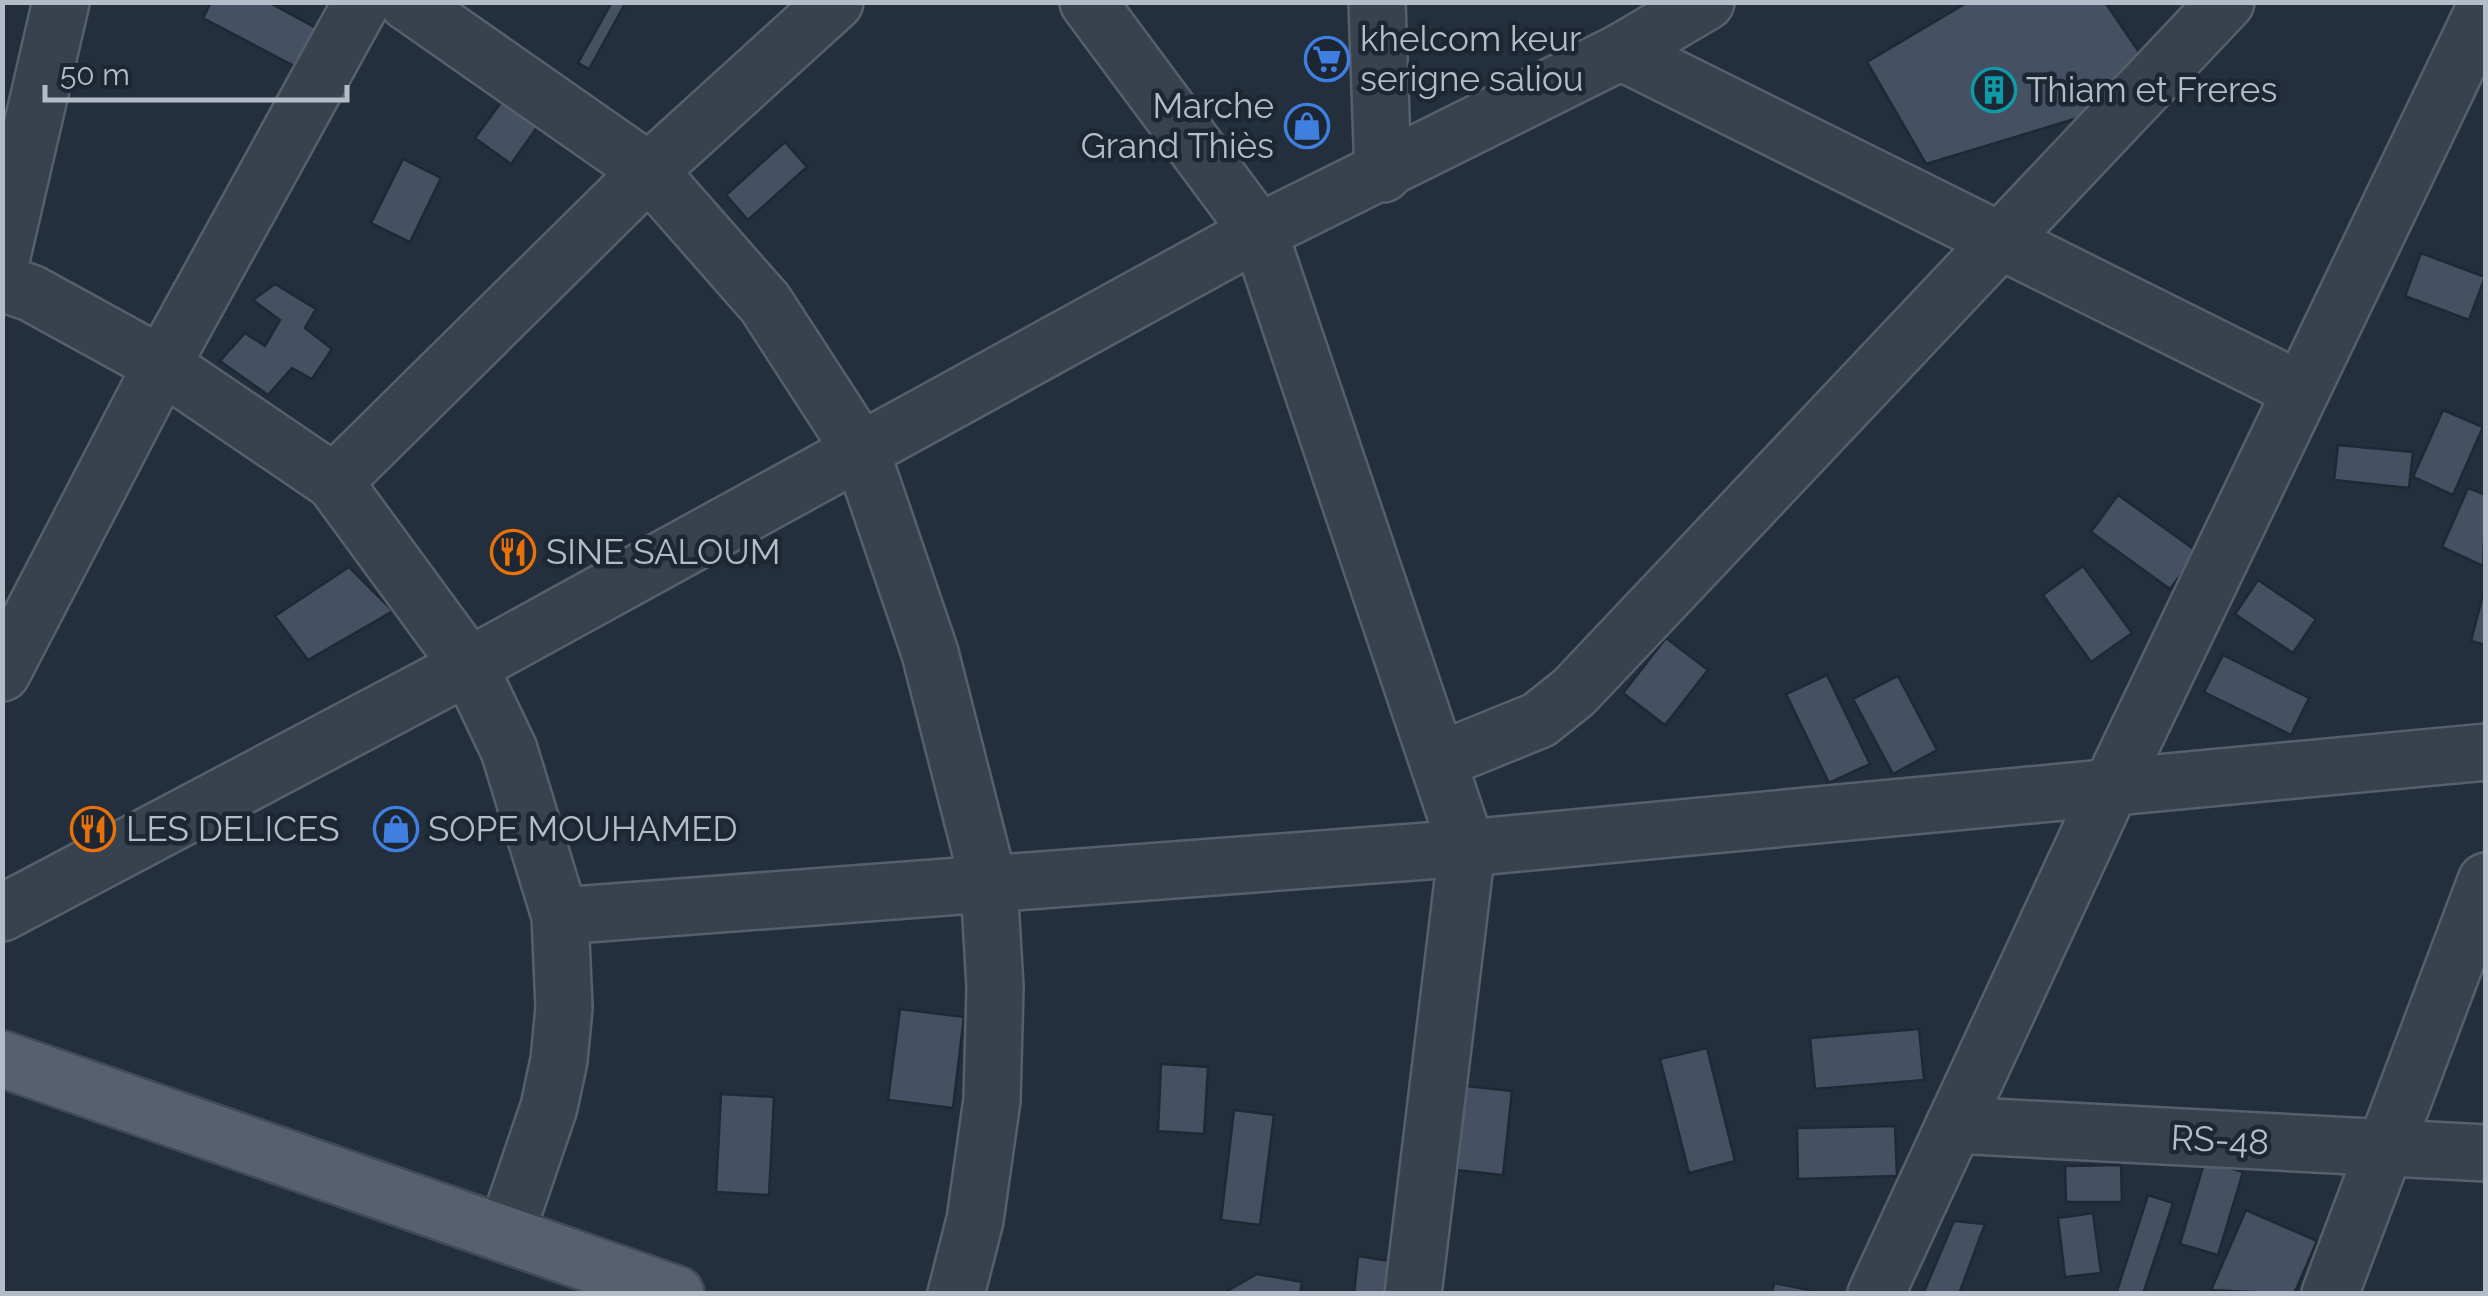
<svg xmlns="http://www.w3.org/2000/svg" width="2488" height="1296" font-family="Raleway,sans-serif">
<style>
.building{fill:#455162;stroke:#1f2835;stroke-width:2.5}
.lines{fill:none;stroke-linecap:round;stroke-linejoin:round}
.minor-casing{stroke:#565f6c;stroke-width:60}
.major-casing{stroke:#414a57;stroke-width:60}
.minor{stroke:#38414e;stroke-width:55}
.major{stroke:#56606e;stroke-width:55}
.labels{text-anchor:middle;stroke-width:9;stroke-linejoin:round;paint-order:stroke}
.poi-label{font-size:35px;fill:#b4bcc9;stroke:#1d2633;text-anchor:start}
.street-label{font-size:35px;fill:#b4bcc9;stroke:#1d2633}
</style>
<rect width="100%" height="100%" fill="#242f3e"/>
<!-- building -->
<g class="building">
<polygon points="211,2 268,2 316,28 296,67 203,18"/>
<polygon points="612,2 626,2 589,69 578,63"/>
<polygon points="1968,2 2105,2 2141,55 2078,118 1926,164 1867,62"/>
<polygon points="502,101 538,126 511,164 475,138"/>
<polygon points="785,142 807,167 748,220 726,195"/>
<polygon points="403,159 441,178 410,242 371,223"/>
<polygon points="2421,253 2485,277 2469,320 2405,296"/>
<polygon points="275,284 316,309 305,328 332,349 312,379 292,368 268,395 220,361 245,333 265,346 280,320 253,300"/>
<polygon points="2443,410 2483,427 2453,495 2413,477"/>
<polygon points="2338,445 2413,452 2409,488 2334,480"/>
<polygon points="2468,488 2486,495 2483,566 2442,547"/>
<polygon points="2118,495 2198,552 2170,589 2091,532"/>
<polygon points="2083,566 2132,633 2091,662 2043,595"/>
<polygon points="349,567 393,611 308,660 275,616"/>
<polygon points="2258,580 2316,619 2293,653 2235,614"/>
<polygon points="2486,583 2486,645 2471,641"/>
<polygon points="1666,638 1708,670 1665,725 1623,693"/>
<polygon points="2223,655 2309,698 2291,735 2204,692"/>
<polygon points="1827,675 1870,764 1829,783 1786,694"/>
<polygon points="1898,676 1937,750 1893,774 1853,699"/>
<polygon points="900,1009 964,1017 953,1108 888,1100"/>
<polygon points="1919,1029 1924,1080 1815,1089 1810,1038"/>
<polygon points="1707,1048 1735,1161 1689,1173 1660,1059"/>
<polygon points="1161,1064 1208,1067 1204,1134 1158,1131"/>
<polygon points="1466,1086 1512,1091 1503,1175 1457,1170"/>
<polygon points="721,1094 774,1097 769,1195 716,1192"/>
<polygon points="1234,1110 1274,1115 1260,1225 1221,1220"/>
<polygon points="1895,1126 1897,1176 1798,1179 1797,1128"/>
<polygon points="2205,1160 2243,1172 2218,1255 2180,1244"/>
<polygon points="2121,1165 2122,1202 2066,1202 2065,1166"/>
<polygon points="2148,1195 2173,1203 2143,1294 2116,1294"/>
<polygon points="2246,1210 2317,1241 2294,1294 2211,1290"/>
<polygon points="2093,1213 2101,1273 2065,1277 2058,1218"/>
<polygon points="1954,1221 1985,1224 1959,1294 1923,1294"/>
<polygon points="1358,1256 1396,1262 1391,1294 1354,1294"/>
<polygon points="1257,1274 1302,1282 1300,1294 1222,1294"/>
<polygon points="1774,1283 1819,1292 1819,1294 1772,1294"/>
</g>
<g class="lines">
<defs>
<g id="minor">
<polyline points="407,2 649,171 765,303 861,451 930,653 989,884 995,987 992,1100 975,1220 956,1294"/>
<polyline points="1088,2 1259,232 1467,848 1413,1294"/>
<polyline points="1377,2 1383,174"/>
<polyline points="1621,52 2300,390"/>
<polyline points="2,256 61,2"/>
<polyline points="2,283 31,293 162,365 334,482 469,666 509,750 560,916 564,1008 559,1060 549,1107 506,1233"/>
<polyline points="334,482 649,171 835,2"/>
<polyline points="2,673 162,365 362,2"/>
<polyline points="1438,761 1539,720 1574,692 2226,2"/>
<polyline points="2,913 469,666 1259,232 1621,52 1706,2"/>
<polyline points="560,916 1467,848 2486,752"/>
<polyline points="1954,1125 2486,1153"/>
<polyline points="1876,1294 2110,789 2486,6"/>
<polyline points="2330,1294 2486,881"/>
</g>
<polyline id="major" points="2,1059 676,1294"/>
</defs>
<!-- minor casing -->
<use href="#minor" class="minor-casing"/>
<!-- major casing -->
<use href="#major" class="major-casing"/>
<!-- minor -->
<use href="#minor" class="minor"/>
<!-- major -->
<use href="#major" class="major"/>
</g>
<!-- icons -->
<defs>
<symbol id="supermarket-ring" viewBox="-11 -11 22 22"><circle r="9.5" fill="#1d2633" stroke="#3f7fe0" stroke-width="1.5"/><path d="M-6-5.5h2.5l.6 2H6L4.5 2H-2.5L-4.4-4H-6ZM-1.5 3.2a1.3 1.3 0 1 0 .1 0ZM3 3.2a1.3 1.3 0 1 0 .1 0Z" fill="#3f7fe0"/></symbol>
<symbol id="building-ring" viewBox="-11 -11 22 22"><circle r="9.5" fill="#1d2633" stroke="#0f9aa8" stroke-width="1.5"/><path d="M-4-6H4V6H1V3H-1V6H-4ZM-2.5-4.3h1.7v1.8h-1.7ZM.8-4.3h1.7v1.8H.8ZM-2.5-1h1.7V.8h-1.7ZM.8-1h1.7V.8H.8Z" fill="#0f9aa8"/></symbol>
<symbol id="shop-ring" viewBox="-11 -11 22 22"><circle r="9.5" fill="#1d2633" stroke="#3f7fe0" stroke-width="1.5"/><path d="M-5-2.5h2.3a2.7 3.5 0 0 1 5.4 0H5L5.5 6h-11ZM-1.5-2.5h3a1.5 2.3 0 0 0-3 0Z" fill="#3f7fe0"/></symbol>
<symbol id="restaurant-ring" viewBox="-11 -11 22 22"><circle r="9.5" fill="#1d2633" stroke="#e8710a" stroke-width="1.5"/><path d="M-5-6h1v4h1v-4h1v4h1v-4h1v5L-1.5 .5V6h-2V.5L-5-1ZM5-6V6H3V1.5H1.5Q1.5-4 5-6Z" fill="#e8710a"/></symbol>
</defs>
<g fill-rule="evenodd">
<use href="#supermarket-ring" x="1302" y="34" width="50" height="50"/>
<use href="#building-ring" x="1969" y="65" width="50" height="50"/>
<use href="#shop-ring" x="1282" y="101" width="50" height="50"/>
<use href="#restaurant-ring" x="488" y="527" width="50" height="50"/>
<use href="#restaurant-ring" x="68" y="804" width="50" height="50"/>
<use href="#shop-ring" x="371" y="804" width="50" height="50"/>
</g>
<g class="labels">
<!-- poi labels -->
<g class="poi-label">
<text x="1360" y="51">khelcom keur<tspan x="1360" dy="40">serigne saliou</tspan></text>
<text x="2026" y="102">Thiam et Freres</text>
<text x="1274" y="118" text-anchor="end">Marche<tspan x="1274" dy="40">Grand Thiès</tspan></text>
<text x="546" y="564">SINE SALOUM</text>
<text x="126" y="841">LES DELICES</text>
<text x="428" y="841">SOPE MOUHAMED</text>
</g>
<!-- street labels -->
<g class="street-label">
<text transform="translate(2220 1140) rotate(3)" y="12">RS-48</text>
</g>
</g>
<!-- border -->
<rect width="2488" height="1296" fill="none" stroke="#b4bcc9" stroke-width="10"/>
<!-- scale -->
<path d="M45 85v15h302v-15" fill="none" stroke="#b4bcc9" stroke-width="5"/>
<text x="60" y="85" font-size="30" fill="#b4bcc9" stroke="#1d2633" stroke-width="8" paint-order="stroke">50 m</text>
</svg>
